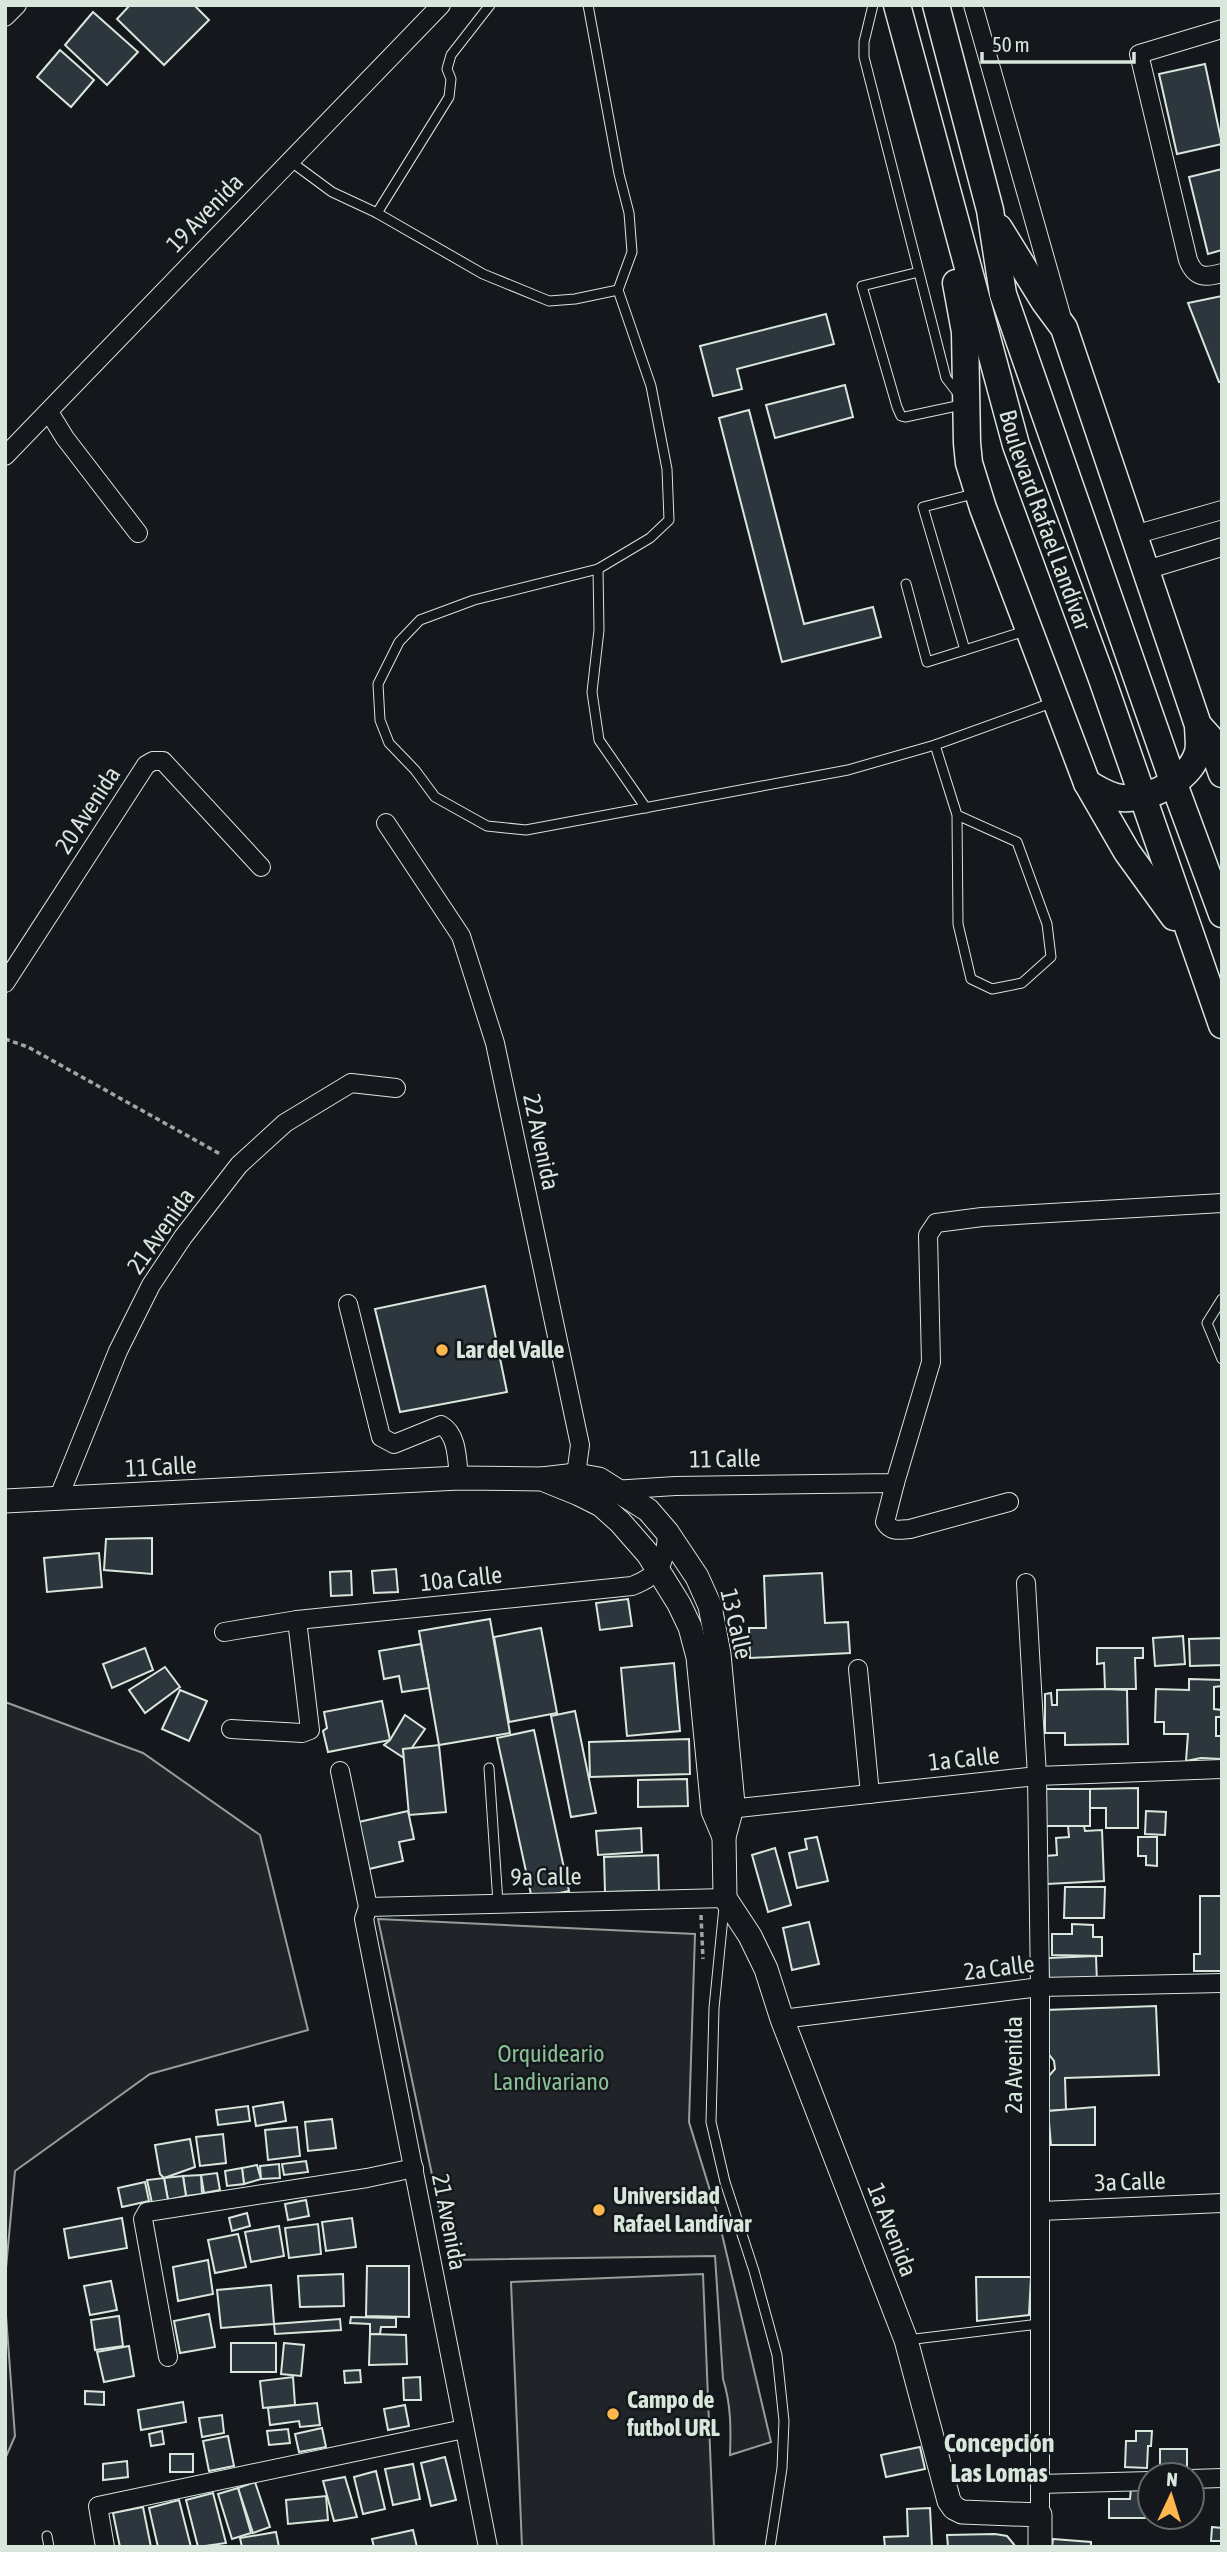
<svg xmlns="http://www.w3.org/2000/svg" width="1227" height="2552" font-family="'Asap Condensed',sans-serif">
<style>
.green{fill:#202428;stroke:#939e99;stroke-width:2}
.building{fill:#2c363c;stroke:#d8e6dc;stroke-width:2}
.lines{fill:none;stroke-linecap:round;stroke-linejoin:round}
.service-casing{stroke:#d8e6dc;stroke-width:11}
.minor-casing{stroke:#d8e6dc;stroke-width:20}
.tertiary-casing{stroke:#d8e6dc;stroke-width:25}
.secondary-casing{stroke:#d8e6dc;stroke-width:29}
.path{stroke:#9da8a2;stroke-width:3.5;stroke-dasharray:5 3.5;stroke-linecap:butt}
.service{stroke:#14181c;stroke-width:9}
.minor{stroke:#14181c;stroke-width:18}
.tertiary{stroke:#14181c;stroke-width:23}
.secondary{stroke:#14181c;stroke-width:26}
.poi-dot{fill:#ffb74d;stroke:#14181c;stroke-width:2.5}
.labels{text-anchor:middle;stroke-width:5;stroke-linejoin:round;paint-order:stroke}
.street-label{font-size:24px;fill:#d8e6dc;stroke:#14181c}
.poi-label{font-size:24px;font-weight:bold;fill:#d8e6dc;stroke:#14181c;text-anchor:start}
.park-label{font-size:24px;fill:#8ac095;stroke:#14181c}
.neighbourhood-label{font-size:26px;font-weight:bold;fill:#d8e6dc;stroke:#14181c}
</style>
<rect width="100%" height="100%" fill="#14181c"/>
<!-- green -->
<g class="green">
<polygon points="5,1702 143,1753 260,1835 308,2030 150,2074 15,2171 5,2279"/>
<path d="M378 1919 695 1934 689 2122 717 2213 771 2442 730 2455C731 2428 731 2404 723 2379L715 2256 450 2260Z"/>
<polygon points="703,2274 714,2547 522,2547 511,2282"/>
<polygon points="5,2302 15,2436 5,2459"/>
</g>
<!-- building -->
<g class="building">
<polygon points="130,5 194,5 209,20 164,65 117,19"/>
<polygon points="93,12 138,52 107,85 65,45"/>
<polygon points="60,50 94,80 71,107 37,77"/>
<polygon points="1205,64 1222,144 1177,154 1159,74"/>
<polygon points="1222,169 1222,250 1208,254 1189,177"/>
<polygon points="1222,296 1222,381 1219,382 1188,303"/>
<polygon points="826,314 834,344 737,369 742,389 713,396 700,346"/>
<polygon points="845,385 853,417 775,438 766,405"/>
<polygon points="749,410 804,624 873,607 881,637 782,662 719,418"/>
<polygon points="485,1286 507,1392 400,1412 375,1309"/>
<polygon points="152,1538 152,1574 104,1570 106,1539"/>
<polygon points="99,1553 102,1587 47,1592 44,1558"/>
<polygon points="396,1569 398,1592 374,1593 372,1571"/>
<polygon points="351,1571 352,1595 331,1596 330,1572"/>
<polygon points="822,1573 825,1623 848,1622 850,1653 750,1658 749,1628 766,1628 764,1576"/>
<polygon points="628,1599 632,1626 600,1630 596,1603"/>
<polygon points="490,1619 510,1733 439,1745 419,1631"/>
<polygon points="541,1628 557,1713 509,1722 494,1637"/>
<polygon points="1183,1636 1185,1664 1155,1666 1153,1638"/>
<polygon points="1222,1638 1222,1665 1190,1666 1189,1639"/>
<polygon points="421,1644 429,1688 402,1692 399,1676 384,1679 379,1651"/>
<polygon points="145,1648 153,1670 112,1688 103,1664"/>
<polygon points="1097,1648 1143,1648 1143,1658 1135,1658 1136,1689 1105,1689 1104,1663 1097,1664"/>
<polygon points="674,1663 680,1731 627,1736 621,1668"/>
<polygon points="165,1667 180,1687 145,1713 129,1690"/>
<polygon points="1189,1679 1222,1680 1222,1686 1214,1687 1214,1709 1222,1710 1222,1717 1216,1717 1216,1736 1222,1736 1222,1759 1201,1758 1186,1761 1188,1734 1164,1734 1164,1722 1155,1722 1156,1689 1189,1690"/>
<polygon points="1105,1689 1127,1690 1128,1744 1065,1745 1065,1733 1045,1733 1045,1694 1051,1693 1052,1705 1057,1705 1057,1690"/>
<polygon points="180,1690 207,1701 189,1741 162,1729"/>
<polygon points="382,1701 390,1740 328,1752 323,1731 327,1728 324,1712"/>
<polygon points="575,1711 596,1813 571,1817 551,1716"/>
<polygon points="405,1715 425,1729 411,1749 403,1749 404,1758 384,1745 390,1740"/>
<polygon points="534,1730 569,1891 532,1899 497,1738"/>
<polygon points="689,1739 690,1774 590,1777 589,1742"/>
<polygon points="439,1745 446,1812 409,1815 403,1749"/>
<polygon points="687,1779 688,1806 638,1807 638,1780"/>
<polygon points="1138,1788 1138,1828 1106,1828 1106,1808 1090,1808 1090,1789"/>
<rect x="1046" y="1789" width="44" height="37"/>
<polygon points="408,1811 414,1839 399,1842 403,1861 365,1870 354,1823"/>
<polygon points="1146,1811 1166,1812 1165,1835 1145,1834"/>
<polygon points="1068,1826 1084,1826 1085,1831 1102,1830 1104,1881 1047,1884 1045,1856 1057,1855 1056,1838 1069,1837"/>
<polygon points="641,1828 642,1852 598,1855 596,1831"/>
<polygon points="817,1837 828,1881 797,1888 789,1853 807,1849 805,1839"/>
<polygon points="1138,1837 1157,1837 1157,1866 1146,1865 1146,1856 1138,1856"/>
<polygon points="775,1848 791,1905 768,1912 752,1855"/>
<polygon points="658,1855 659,1891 605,1892 604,1857"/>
<polygon points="1065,1887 1105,1887 1104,1918 1064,1918"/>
<polygon points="1200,1896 1222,1896 1222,1971 1194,1971 1194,1954 1200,1954"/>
<polygon points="809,1922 819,1964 792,1970 783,1928"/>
<polygon points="1072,1924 1093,1925 1093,1937 1102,1937 1102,1956 1052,1955 1052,1934 1072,1934"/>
<polygon points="1096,1956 1097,1983 1049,1984 1048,1958"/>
<polygon points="1156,2006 1159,2075 1065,2078 1066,2110 1048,2111 1047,2078 1055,2069 1054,2061 1047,2052 1045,2010"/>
<polygon points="283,2102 286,2121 256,2126 253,2107"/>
<polygon points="248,2106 250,2121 218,2125 216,2110"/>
<polygon points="1095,2107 1095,2145 1051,2145 1048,2111"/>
<polygon points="332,2119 336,2148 308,2151 305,2122"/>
<polygon points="297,2127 300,2156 268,2160 265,2130"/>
<polygon points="223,2134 226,2163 200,2166 196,2137"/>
<polygon points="190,2139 195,2167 164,2178 160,2174 155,2145"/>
<polygon points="306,2161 308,2172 284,2175 282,2164"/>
<polygon points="279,2164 280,2178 261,2179 260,2166"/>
<polygon points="257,2165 261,2179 244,2184 242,2168"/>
<polygon points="242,2168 244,2184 227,2186 225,2171"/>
<polygon points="217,2173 220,2190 204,2193 201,2175"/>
<polygon points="201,2175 202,2194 186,2196 183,2176"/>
<polygon points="183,2176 186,2196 168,2200 164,2178"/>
<polygon points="164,2178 168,2200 152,2203 147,2180"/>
<polygon points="145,2182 149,2201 122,2207 118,2188"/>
<polygon points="306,2200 309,2216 288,2220 285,2204"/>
<polygon points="247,2213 250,2226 232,2231 229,2218"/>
<polygon points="122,2218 127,2248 69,2258 64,2229"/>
<polygon points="352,2218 356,2247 326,2251 322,2222"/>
<polygon points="318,2224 321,2254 289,2258 285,2228"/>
<polygon points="279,2226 284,2256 251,2262 245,2232"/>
<polygon points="238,2234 246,2267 215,2273 208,2240"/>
<polygon points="208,2260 213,2294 178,2301 173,2267"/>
<polygon points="367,2266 409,2266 409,2317 366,2316"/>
<polygon points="343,2274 344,2306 300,2307 298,2276"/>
<polygon points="976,2277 1031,2277 1029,2315 977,2321"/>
<polygon points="111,2281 117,2310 90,2315 84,2286"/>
<polygon points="271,2285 274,2324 221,2328 217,2290"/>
<polygon points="209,2314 215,2347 180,2353 174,2321"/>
<polygon points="119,2316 123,2346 95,2350 91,2320"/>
<polygon points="351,2317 396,2318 396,2327 381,2327 380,2334 370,2334 370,2324 350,2323"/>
<polygon points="340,2319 341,2330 275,2334 274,2324"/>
<polygon points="370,2334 406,2335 407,2364 369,2365"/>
<rect x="231" y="2343" width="45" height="29"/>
<polygon points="284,2343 304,2345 301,2376 281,2374"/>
<polygon points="129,2346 134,2376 104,2382 97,2352"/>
<polygon points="360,2370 361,2382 345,2383 344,2371"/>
<polygon points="293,2377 295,2405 263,2408 260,2381"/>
<polygon points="420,2377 421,2400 404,2400 403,2378"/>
<polygon points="85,2391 104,2392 104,2405 85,2404"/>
<polygon points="183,2402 186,2422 141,2430 138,2410"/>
<polygon points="317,2403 320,2425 300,2427 299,2421 270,2425 268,2408"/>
<polygon points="405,2405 409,2426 388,2430 384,2409"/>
<polygon points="222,2415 224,2433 202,2437 199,2418"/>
<polygon points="322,2428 326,2447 299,2452 295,2434"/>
<polygon points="288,2429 290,2443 269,2445 267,2431"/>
<polygon points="162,2431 164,2444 151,2446 149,2434"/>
<polygon points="1136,2431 1152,2431 1151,2446 1148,2446 1147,2468 1125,2467 1126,2441 1136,2441"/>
<polygon points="228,2436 234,2466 209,2471 203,2441"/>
<polygon points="920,2447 925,2469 886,2477 881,2455"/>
<polygon points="1160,2449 1187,2449 1187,2468 1160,2467"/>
<rect x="170" y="2454" width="23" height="18"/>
<polygon points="445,2457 456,2500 431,2506 421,2463"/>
<polygon points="127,2461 128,2477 103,2480 103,2464"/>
<polygon points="413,2464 420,2499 393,2505 385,2469"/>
<polygon points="376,2471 385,2509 363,2514 354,2477"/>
<polygon points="345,2477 357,2517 334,2521 323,2481"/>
<polygon points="255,2482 270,2527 253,2533 238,2488"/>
<polygon points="238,2488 251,2533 232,2539 218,2494"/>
<polygon points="1131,2488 1147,2489 1147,2500 1150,2500 1150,2517 1152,2518 1109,2518 1109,2499 1130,2499"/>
<polygon points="213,2493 226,2543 198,2547 186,2500"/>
<polygon points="326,2496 328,2520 288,2524 286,2500"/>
<polygon points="179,2500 191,2547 158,2547 149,2508"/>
<polygon points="143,2507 151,2547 120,2547 113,2513"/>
<polygon points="930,2508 932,2547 885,2547 884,2537 908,2536 907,2509"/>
<polygon points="1212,2527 1222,2528 1222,2541 1211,2541"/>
<polygon points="413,2530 417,2547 374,2547 372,2539"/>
<polygon points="276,2532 279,2547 242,2547 240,2538"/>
<polygon points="995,2534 1007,2536 1016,2547 948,2547 947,2535"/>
<polygon points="1053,2539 1091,2542 1091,2547 1052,2547"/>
</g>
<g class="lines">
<defs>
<g id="service">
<polyline points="873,5 864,42 864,57 946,378 966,404 905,417 901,416 897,407 862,286 919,272"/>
<polyline points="290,161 332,192 377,213 483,274 549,301 575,299 618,290 632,252 629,213 619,174 588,5"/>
<polyline points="377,213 449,97 451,79 447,69 451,55 490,5"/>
<polyline points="618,290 651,386 667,469 669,520 650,538 598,569 474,600 420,620 399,642 378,684 380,720 389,743 415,770 435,797 487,826 526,830 848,770 935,745 1054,702"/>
<polyline points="598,569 599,630 592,692 599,740 646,808"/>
<polyline points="906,584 927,662 1028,630"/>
<polyline points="965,650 923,507 977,493"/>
<polyline points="935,745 957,815 958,924 971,979 992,989 1022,983 1051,957 1047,924 1017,842 957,815"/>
<polyline points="1222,1299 1207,1323 1222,1359"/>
<polyline points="489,1768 498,1903"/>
<polyline points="724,1907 714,2008 711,2122 725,2182 754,2271 777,2355 784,2421 782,2468 770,2547"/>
<polyline points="907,2340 1039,2324"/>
<polyline points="47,2536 49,2547"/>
</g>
<g id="minor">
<polyline points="973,5 1061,315"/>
<polyline points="5,17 17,5"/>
<path d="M1222 29 1139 54 1188 260C1195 278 1205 278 1222 273"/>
<polyline points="49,412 65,438 138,533"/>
<polyline points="5,456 441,5"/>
<polyline points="1134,535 1222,510"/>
<polyline points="1146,570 1222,547"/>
<polyline points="386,823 461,936 495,1043 580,1445 576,1475 578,1486"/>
<polyline points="5,983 146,765 153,761 163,761 261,867"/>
<path d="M348 1304 381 1437 394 1444 441 1425C458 1434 457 1461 459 1478"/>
<path d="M895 1483 885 1522C891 1532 899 1530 910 1529L1009 1502"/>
<polyline points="613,1490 675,1486 895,1483 931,1362 928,1235 936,1223 982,1217 1222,1203"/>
<polyline points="58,1499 118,1351 151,1285 183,1237 239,1165 285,1123 351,1083 396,1088"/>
<polyline points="1026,1583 1037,1776 1040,1987 1040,2515"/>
<path d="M224 1632 297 1620 632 1586C661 1575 666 1562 667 1532"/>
<polyline points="858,1669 870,1794"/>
<polyline points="231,1729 302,1733 310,1730 297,1620"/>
<polyline points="340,1771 368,1907 364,1919 488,2547"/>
<polyline points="720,1810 1037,1776 1222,1769"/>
<polyline points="368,1907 725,1898"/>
<polyline points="782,2019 1040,1987 1222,1983"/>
<polyline points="1041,2211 1222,2203"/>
<polyline points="168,2357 143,2219 147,2212 367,2178 414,2168"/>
<polyline points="1192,2479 1222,2478"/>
<polyline points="1040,2484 1150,2481"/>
<polyline points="105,2547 98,2506 464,2429"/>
</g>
<g id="tertiary">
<polyline points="542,1479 576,1475 599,1479 648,1510 667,1532 697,1577 710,1606 719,1654 733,1804 724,1837 725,1898 750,1936 766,1969 782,2019 906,2340 949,2501 954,2508 962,2512 1040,2515 1040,2547"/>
<polyline points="5,1501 459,1478 542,1479 579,1494 601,1505 620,1522 648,1554 679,1604 690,1627 698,1657 713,1811 724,1837"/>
</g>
<g id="secondary">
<path id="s1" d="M897 5 1016 445 1102 679 1222 1025"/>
<polyline points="936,5 990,210 1003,294 1174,784 1222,914"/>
<path d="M999 228 1044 301 1064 328 1198 725C1198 734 1200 744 1198 752 1190 780 1150 800 1122 798 1109 797 1098 789 1087 783"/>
<polyline points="956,283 965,332 967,443 969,463 983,508 1087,783 1127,852 1174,917"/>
<polyline points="1199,726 1209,737 1222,774"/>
</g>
</defs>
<!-- service casing -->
<use href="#service" class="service-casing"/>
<!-- minor casing -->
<use href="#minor" class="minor-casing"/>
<!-- tertiary casing -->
<use href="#tertiary" class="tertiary-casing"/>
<!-- secondary casing -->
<use href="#secondary" class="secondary-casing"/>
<!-- path -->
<g class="path">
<polyline points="5,1039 28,1047 222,1155"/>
<polyline points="701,1915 703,1959"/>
</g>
<!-- service -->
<use href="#service" class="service"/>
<!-- minor -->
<use href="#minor" class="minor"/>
<!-- tertiary -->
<use href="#tertiary" class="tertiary"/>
<!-- secondary -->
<use href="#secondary" class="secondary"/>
</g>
<!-- markers -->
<g class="poi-dot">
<circle cx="442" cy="1350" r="7"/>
<circle cx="599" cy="2210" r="7"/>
<circle cx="613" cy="2414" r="7"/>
</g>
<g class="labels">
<!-- street labels -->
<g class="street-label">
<text transform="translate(205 213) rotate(-46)" y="8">19 Avenida</text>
<text dy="8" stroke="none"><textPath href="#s1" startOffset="536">Boulevard Rafael Landívar</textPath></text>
<text transform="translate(88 810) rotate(-57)" y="8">20 Avenida</text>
<text transform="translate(541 1142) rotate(78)" y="8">22 Avenida</text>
<text transform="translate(161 1231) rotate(-55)" y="8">21 Avenida</text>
<text transform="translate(725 1459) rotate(-1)" y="8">11 Calle</text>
<text transform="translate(161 1467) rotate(-3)" y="8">11 Calle</text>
<text transform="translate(461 1579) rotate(-6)" y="8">10a Calle</text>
<text transform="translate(736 1624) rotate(77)" y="8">13 Calle</text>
<text transform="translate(964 1759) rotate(-6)" y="8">1a Calle</text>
<text transform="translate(546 1877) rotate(-1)" y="8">9a Calle</text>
<text transform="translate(999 1968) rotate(-7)" y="8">2a Calle</text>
<text transform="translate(1014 2065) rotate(-90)" y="8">2a Avenida</text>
<text transform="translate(1130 2182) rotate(-2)" y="8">3a Calle</text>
<text transform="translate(449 2222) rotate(79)" y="8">21 Avenida</text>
<text transform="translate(892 2230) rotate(69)" y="8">1a Avenida</text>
</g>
<!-- poi labels -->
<g class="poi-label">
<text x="456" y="1358">Lar del Valle</text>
<text x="613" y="2204">Universidad<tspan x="613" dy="28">Rafael Landívar</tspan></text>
<text x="627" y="2408">Campo de<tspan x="627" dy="28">futbol URL</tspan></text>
</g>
<!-- park labels -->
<g class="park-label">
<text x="551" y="2062">Orquideario<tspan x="551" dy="28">Landivariano</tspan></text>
</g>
<!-- neighbourhood labels -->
<g class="neighbourhood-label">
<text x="999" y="2452">Concepción<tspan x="999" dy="30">Las Lomas</tspan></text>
</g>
</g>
<!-- border -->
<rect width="1227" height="2552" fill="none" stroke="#d8e6dc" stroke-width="14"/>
<!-- north arrow -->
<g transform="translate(1171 2496) rotate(4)"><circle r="33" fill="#14181c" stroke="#626a69" stroke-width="2"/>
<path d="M0-5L12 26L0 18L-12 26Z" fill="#ffb74d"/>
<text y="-10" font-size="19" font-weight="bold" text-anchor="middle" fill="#d8e6dc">N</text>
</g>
<!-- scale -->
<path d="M982 52v10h152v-10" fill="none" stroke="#d8e6dc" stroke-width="3.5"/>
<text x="992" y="52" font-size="21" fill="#d8e6dc" stroke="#14181c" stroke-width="5" paint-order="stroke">50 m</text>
</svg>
